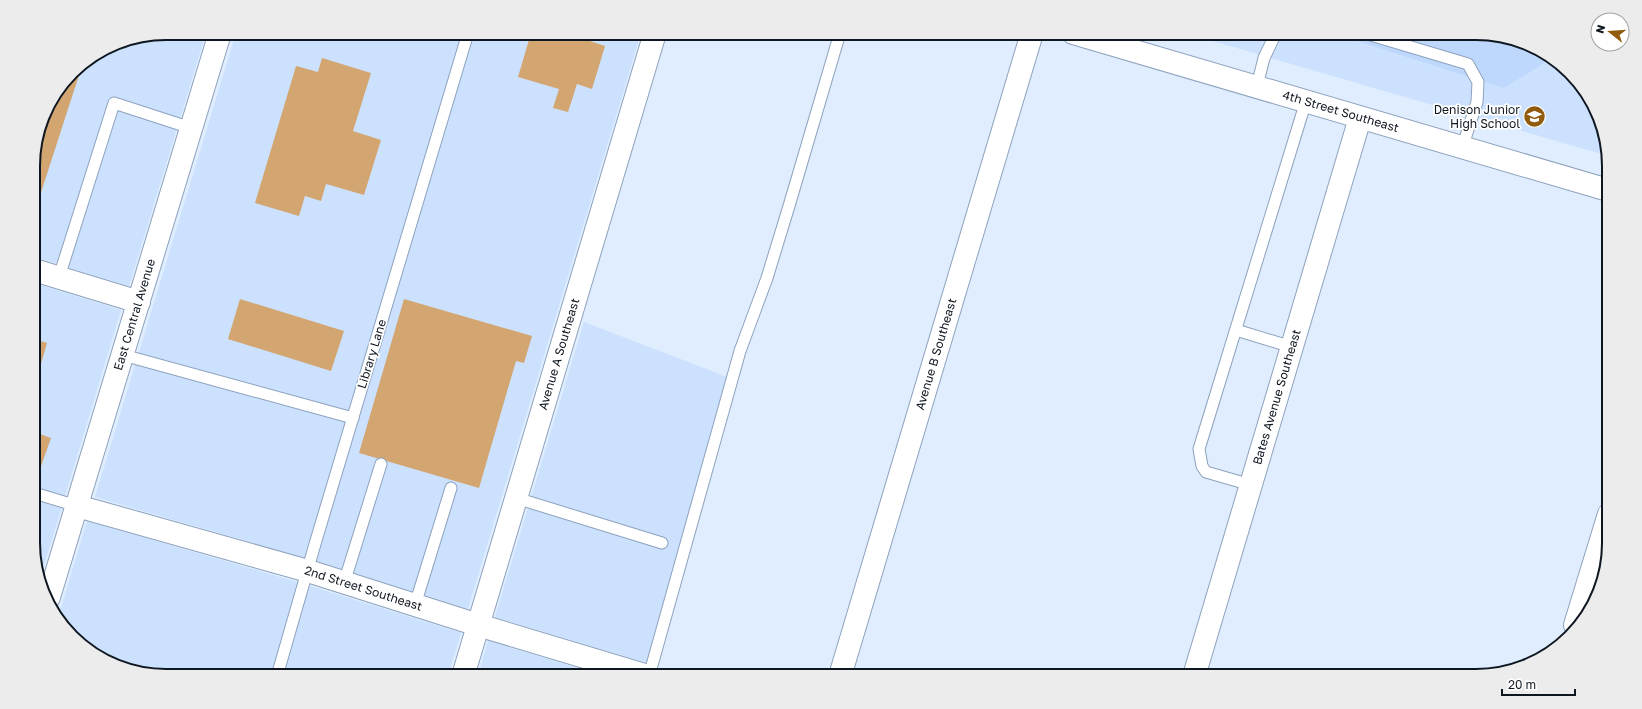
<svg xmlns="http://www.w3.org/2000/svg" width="1642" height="709" font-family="'Golos Text',sans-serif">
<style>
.built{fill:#cbe1fd}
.green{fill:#bdd8fc}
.building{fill:#d3a571}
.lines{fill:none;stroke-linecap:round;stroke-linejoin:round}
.lane-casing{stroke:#8da2be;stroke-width:13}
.street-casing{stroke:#8da2be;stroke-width:24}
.secondary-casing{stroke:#8da2be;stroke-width:24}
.lane{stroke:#fff;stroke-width:11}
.street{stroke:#fff;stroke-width:22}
.secondary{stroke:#fff;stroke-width:22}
.labels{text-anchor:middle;stroke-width:3.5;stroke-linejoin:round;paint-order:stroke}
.poi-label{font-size:12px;fill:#0e1620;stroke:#fff;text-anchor:end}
.street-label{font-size:12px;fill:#0e1620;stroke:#fff}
.rim{fill:none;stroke:#0e1620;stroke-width:2}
</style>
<rect width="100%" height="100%" fill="#dfedfe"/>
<!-- built -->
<g class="built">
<polygon points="166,33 206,33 129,286 34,257 33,157 47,107 78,66 115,43"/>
<polygon points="236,33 641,33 468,609 312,560 95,497"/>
<polygon points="1185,33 1476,33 1527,43 1582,85 1608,149 1608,156"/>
<polygon points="34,283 121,310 41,576 34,561"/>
<polygon points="584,322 735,380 648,663 495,617"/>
<polygon points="87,521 304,584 461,633 448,676 166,676 115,666 61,624 58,618"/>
<polygon points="488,641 604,676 478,676"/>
</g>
<!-- green -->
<polygon class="green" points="1332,33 1476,33 1527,43 1549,60 1504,88"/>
<!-- building -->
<g class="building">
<polygon points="531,33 592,33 590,41 605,46 592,89 577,84 568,112 553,108 559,89 518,77"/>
<polygon points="322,58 371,73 353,131 381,140 364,195 326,184 321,201 305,196 299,216 255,203 296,66 318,72"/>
<polygon points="77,67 81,69 33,217 33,157 47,107"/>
<polygon points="240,299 344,331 331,371 228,339"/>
<polygon points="404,299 532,336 524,363 516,361 479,488 359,453"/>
<polygon points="34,339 47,343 34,388"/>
<polygon points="34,432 51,438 39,472 34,470"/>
</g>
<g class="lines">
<defs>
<g id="lane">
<polyline points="1364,33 1468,64 1478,82 1477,102 1462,148"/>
<polyline points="124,42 125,41"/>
<polyline points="1257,86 1264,58 1276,33"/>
<polyline points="59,277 114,103 191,128"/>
<polyline points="1236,330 1292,347"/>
<polyline points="123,355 353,418"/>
<polyline points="1251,485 1206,472 1202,466 1199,449 1306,101"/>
<polyline points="34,493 77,506"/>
<polyline points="516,498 662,543"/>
<polyline points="344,583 381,464"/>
<polyline points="415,605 451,488"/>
<polyline points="277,676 315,544 468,33"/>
<polyline points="649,676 740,351 767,278 789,206 840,33"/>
</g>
<g id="street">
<path id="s1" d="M1073 33 1608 190"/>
<polyline points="34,270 139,302"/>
<path id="s2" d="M77 506 308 571 478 625 648 676"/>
<path id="s3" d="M463 676 655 33"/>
<path id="s4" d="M840 676 1032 33"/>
<path id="s5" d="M1194 676 1360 118"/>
</g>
<g id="secondary">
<path id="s6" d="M49 597 220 33"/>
<polyline points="1575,625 1609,514"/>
</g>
</defs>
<!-- lane casing -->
<use href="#lane" class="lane-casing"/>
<!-- street casing -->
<use href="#street" class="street-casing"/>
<!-- secondary casing -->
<use href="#secondary" class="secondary-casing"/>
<!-- lane -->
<use href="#lane" class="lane"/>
<!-- street -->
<use href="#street" class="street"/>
<!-- secondary -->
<use href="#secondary" class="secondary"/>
</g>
<!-- icons -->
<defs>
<symbol id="school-disc" viewBox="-11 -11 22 22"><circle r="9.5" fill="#905b0d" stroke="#fff"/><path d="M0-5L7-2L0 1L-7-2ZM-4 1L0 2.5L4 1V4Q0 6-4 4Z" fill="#fff"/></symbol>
</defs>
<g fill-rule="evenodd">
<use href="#school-disc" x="1522" y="104" width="25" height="25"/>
</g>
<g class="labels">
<!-- poi labels -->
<g class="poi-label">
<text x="1520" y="114">Denison Junior<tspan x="1520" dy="14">High School</tspan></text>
</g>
<!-- street labels -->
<g class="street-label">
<text dy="4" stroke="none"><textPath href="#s1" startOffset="279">4th Street Southeast</textPath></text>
<text dy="4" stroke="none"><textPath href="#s6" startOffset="295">East Central Avenue</textPath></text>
<text transform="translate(372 354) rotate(-73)" y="4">Library Lane</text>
<text dy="4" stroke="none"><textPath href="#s3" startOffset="336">Avenue A Southeast</textPath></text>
<text dy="4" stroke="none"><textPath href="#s4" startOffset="336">Avenue B Southeast</textPath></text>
<text dy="4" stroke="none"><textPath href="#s5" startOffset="291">Bates Avenue Southeast</textPath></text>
<text dy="4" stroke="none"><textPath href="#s2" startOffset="298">2nd Street Southeast</textPath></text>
</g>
</g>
<!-- crop -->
<path d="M0 0H1642V709H0ZM166 40H1476A126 126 0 0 1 1602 166V543A126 126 0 0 1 1476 669H166A126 126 0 0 1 40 543V166A126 126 0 0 1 166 40Z" fill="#ececed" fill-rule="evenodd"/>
<path class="rim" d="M166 40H1476A126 126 0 0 1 1602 166V543A126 126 0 0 1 1476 669H166A126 126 0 0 1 40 543V166A126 126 0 0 1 166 40Z"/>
<!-- north arrow -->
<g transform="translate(1610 32) rotate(287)"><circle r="19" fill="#ffffff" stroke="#9fa2a6"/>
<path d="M0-3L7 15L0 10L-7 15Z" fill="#905b0d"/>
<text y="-6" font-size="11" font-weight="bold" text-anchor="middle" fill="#0e1620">N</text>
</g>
<!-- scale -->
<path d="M1502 689v6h73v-6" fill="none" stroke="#0e1620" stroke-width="2"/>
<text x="1508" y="689" font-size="12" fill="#0e1620" stroke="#ffffff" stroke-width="3" paint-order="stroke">20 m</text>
</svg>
